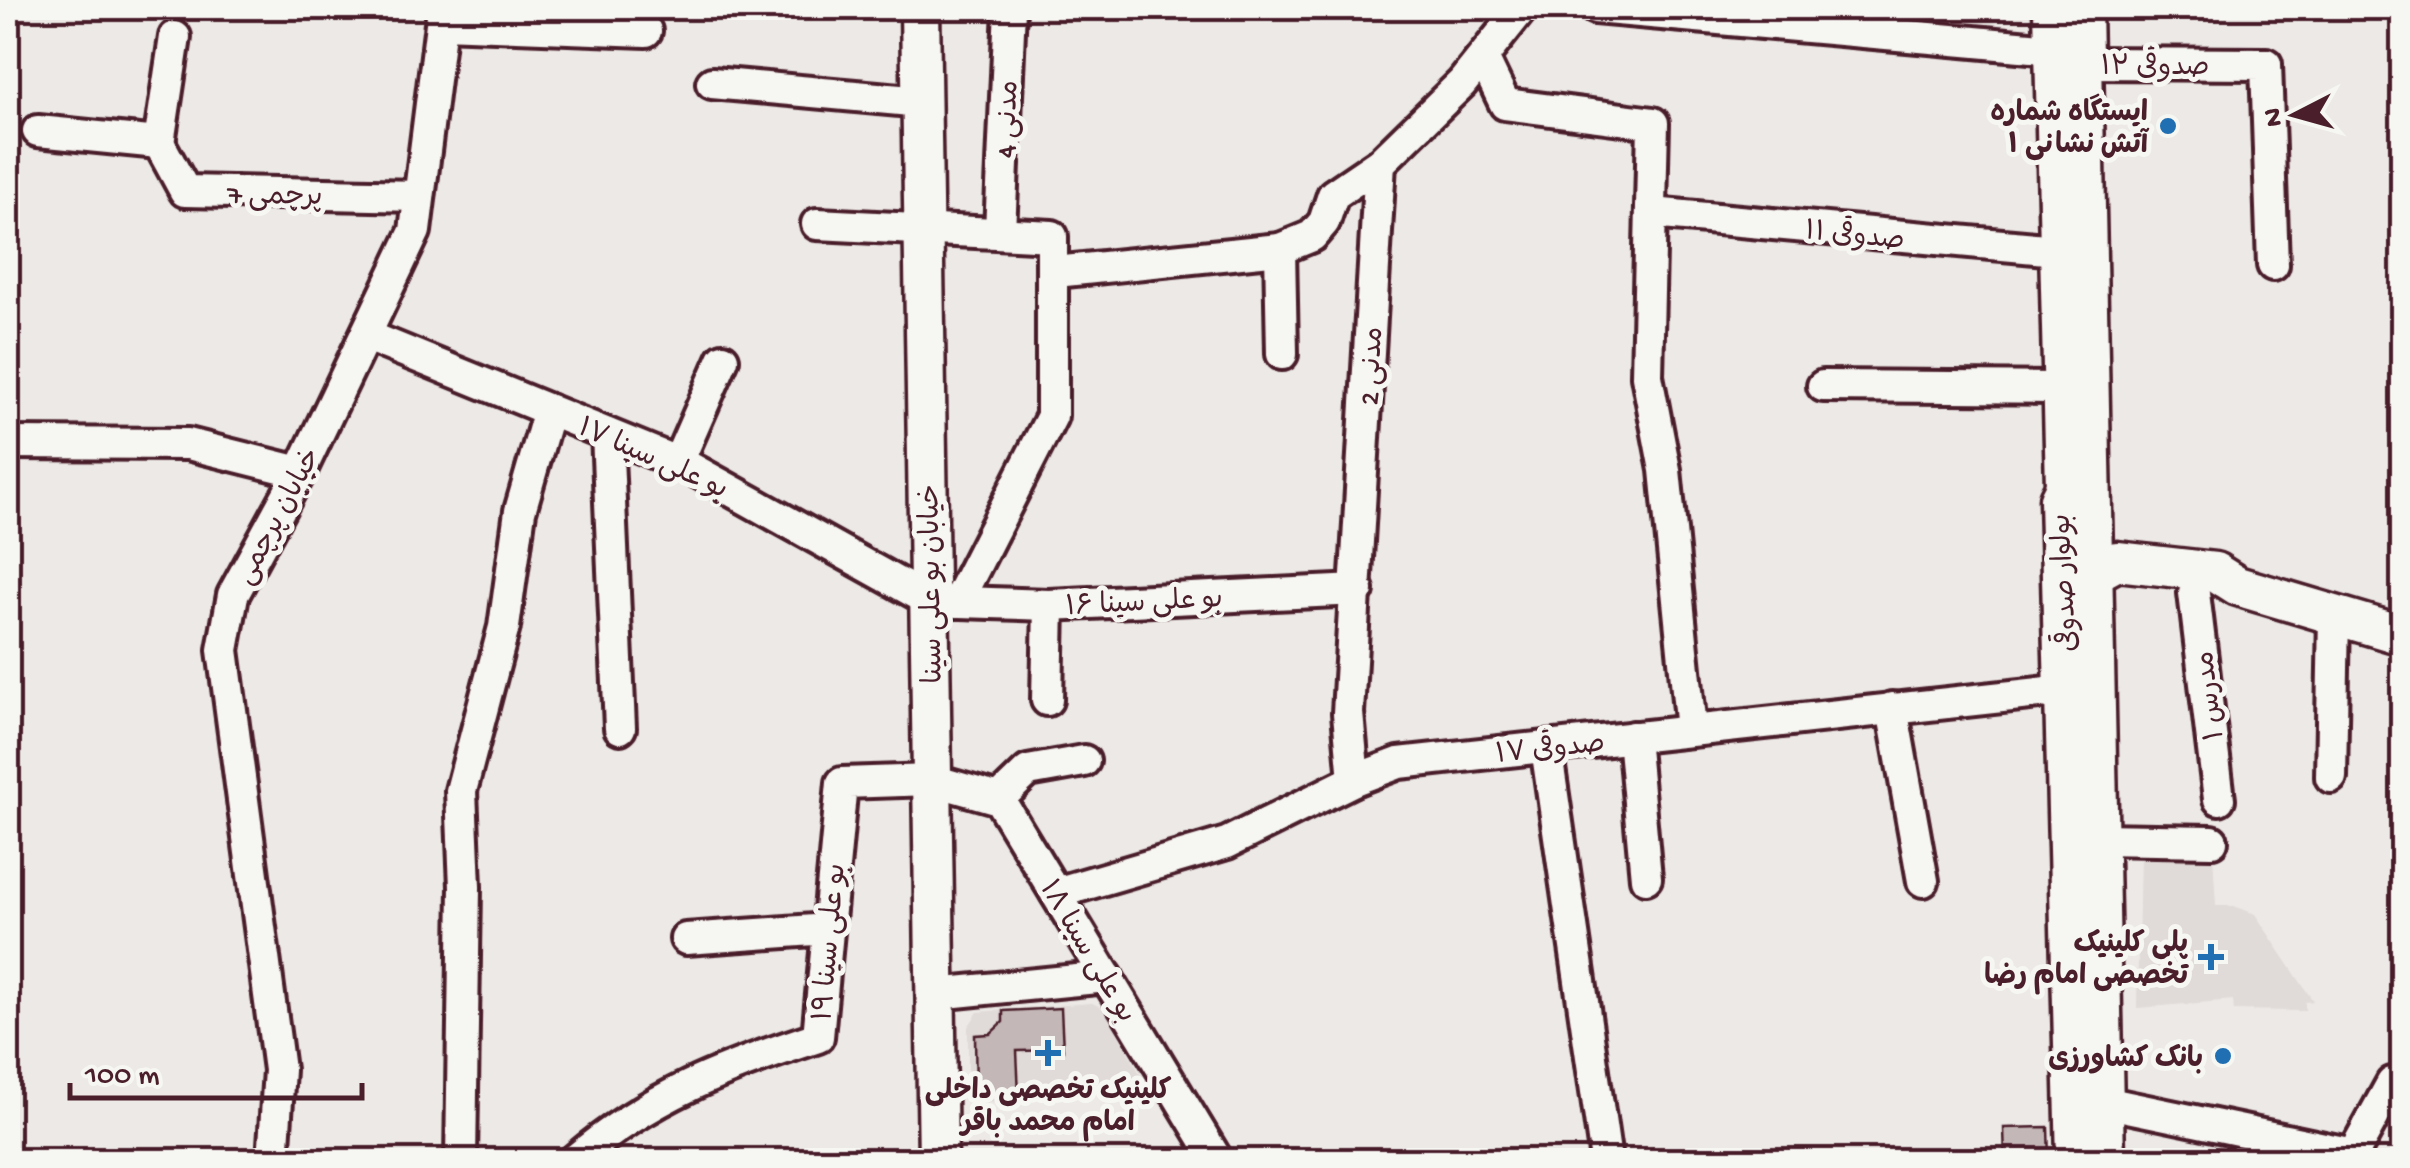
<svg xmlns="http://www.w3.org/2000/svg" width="2410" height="1168" font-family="'Gochi Hand','Playpen Sans Arabic',sans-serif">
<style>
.built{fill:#e0dad8}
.building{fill:#c4b7b7;stroke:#4a1f2b;stroke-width:2.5}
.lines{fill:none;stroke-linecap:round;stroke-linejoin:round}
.minor-casing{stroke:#4a1f2b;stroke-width:38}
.major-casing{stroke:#4a1f2b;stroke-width:45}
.minor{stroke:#f6f6f2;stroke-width:30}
.major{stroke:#f6f6f2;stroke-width:38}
.poi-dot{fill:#1f6fb2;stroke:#f6f6f2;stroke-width:4}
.labels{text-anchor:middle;stroke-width:10;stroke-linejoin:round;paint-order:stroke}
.street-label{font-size:28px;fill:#4a1f2b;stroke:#f6f6f2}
.poi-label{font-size:28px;font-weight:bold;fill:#4a1f2b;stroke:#f6f6f2;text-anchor:end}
</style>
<rect width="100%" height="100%" fill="#ece9e6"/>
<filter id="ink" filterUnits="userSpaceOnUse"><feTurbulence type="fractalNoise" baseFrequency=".01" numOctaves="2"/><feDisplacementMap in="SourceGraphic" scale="20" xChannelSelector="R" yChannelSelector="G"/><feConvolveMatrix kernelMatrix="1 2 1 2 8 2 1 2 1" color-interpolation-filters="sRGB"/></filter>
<g filter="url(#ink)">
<!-- built -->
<g class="built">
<polygon points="2140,855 2213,855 2216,906 2234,906 2255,914 2313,1001 2305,1002 2305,1011 2234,1010 2233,1000 2137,1008"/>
<polygon points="1092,1003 1104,1009 1143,1079 968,1105 968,1027 978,1012"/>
</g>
<!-- building -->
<g class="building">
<polygon points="1061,1008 1063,1050 1017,1051 1019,1095 976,1096 975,1035 990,1034 1003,1022 1003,1011"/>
<polygon points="2048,1127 2049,1160 2005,1160 2004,1128"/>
</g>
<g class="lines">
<defs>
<g id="minor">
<polyline points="1595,8 2075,51"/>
<polyline points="442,23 646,31"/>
<polyline points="1483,58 1505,104 1653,123 1647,376 1665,470 1691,730"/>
<polyline points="2083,63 2266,64 2273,265"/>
<polyline points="712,83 922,102"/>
<polyline points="38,131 159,143"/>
<polyline points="159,143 185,191 419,196"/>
<polyline points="159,143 175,37"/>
<polyline points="1652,213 2057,250"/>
<polyline points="817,224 1052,236 1052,416 957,602"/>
<polyline points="1000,231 1010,8"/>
<polyline points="1280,249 1282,354"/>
<polyline points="1055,272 1280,249 1312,236 1324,222 1333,195 1380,163"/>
<polyline points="367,336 691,468 930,601 1049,605 1358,590"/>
<polyline points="1823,386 2060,388"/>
<polyline points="607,434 620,728"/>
<polyline points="8,443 188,444 300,472"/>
<polyline points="678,462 723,359"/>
<polyline points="2194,593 2219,799"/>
<polyline points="1047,700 1049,605"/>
<polyline points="1892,708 1923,881"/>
<polyline points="1633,737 1646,878"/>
<polyline points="1546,747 1606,1160"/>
<polyline points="2331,777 2334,615"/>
<polyline points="1354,780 1348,713 1380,163 1462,83 1522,8"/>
<polyline points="999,799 1028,771 1084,761"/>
<polyline points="2099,839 2212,841"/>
<polyline points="1056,893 1227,843 1354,780 1399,763 2066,690"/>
<polyline points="686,939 828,929"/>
<polyline points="936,994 1107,977"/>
<polyline points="2104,1102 2353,1154 2392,1083 2402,1088"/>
<polyline points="273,1160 279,1070 223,650 233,595 300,472 415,231 443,8"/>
<polyline points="461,1160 465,887 461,791 504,627 520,511 549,410"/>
<path d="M575 1160C651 1095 724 1068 818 1037L842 783 932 780 999 799 1217 1160"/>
</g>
<g id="major">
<polyline points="920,8 938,1160"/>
<polyline points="2053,8 2065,487 2059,499 2076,1160"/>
<polyline points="2082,8 2105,1160"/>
<polyline points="2093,574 2117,561 2215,572 2237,586 2402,635"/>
</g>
</defs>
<!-- minor casing -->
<use href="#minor" class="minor-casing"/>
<!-- major casing -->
<use href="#major" class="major-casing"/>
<!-- minor -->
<use href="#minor" class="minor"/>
<!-- major -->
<use href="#major" class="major"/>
</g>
</g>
<!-- markers -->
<g class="poi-dot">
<circle cx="2168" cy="126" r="10"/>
<path d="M2206 942h10v10h10v10h-10v10h-10v-10h-10v-10h10z"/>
<path d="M1043 1038h10v10h10v10h-10v10h-10v-10h-10v-10h10z"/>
<circle cx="2223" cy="1056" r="10"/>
</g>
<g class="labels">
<!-- street labels -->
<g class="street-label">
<text x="2155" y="74">صدوقی ۱۲</text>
<text transform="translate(1005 119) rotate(-88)" y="10">مدنی 4</text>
<text transform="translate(275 193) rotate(1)" y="10">پرچمی 7</text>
<text transform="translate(1855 233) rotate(6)" y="10">صدوقی ۱۱</text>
<text transform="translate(1369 366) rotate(-87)" y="10">مدنی 2</text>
<text transform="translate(654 456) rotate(24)" y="10">بو علی سینا ۱۷</text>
<text transform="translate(276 515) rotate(-62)" y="10">خیابان پرچمی</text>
<text transform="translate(2062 583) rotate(-93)" y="10">بولوار صدوقی</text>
<text transform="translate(929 584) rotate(-91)" y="10">خیابان بو علی سینا</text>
<text transform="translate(1144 600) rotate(-3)" y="10">بو علی سینا ۱۶</text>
<text transform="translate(2207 696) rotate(-97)" y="10">مدرس ۱</text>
<text transform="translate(1550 746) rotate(-6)" y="10">صدوقی ۱۷</text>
<text transform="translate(827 942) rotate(-85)" y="10">بو علی سینا ۱۹</text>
<text transform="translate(1090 950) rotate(59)" y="10">بو علی سینا ۱۸</text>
</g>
<!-- poi labels -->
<g class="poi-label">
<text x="2148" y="120">ایستگاه شماره<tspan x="2148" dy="32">۱ آتش نشانی</tspan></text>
<text x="2188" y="951">پلی کلینیک<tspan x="2188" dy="32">تخصصی امام رضا</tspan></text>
<text x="2203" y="1066">بانک کشاورزی</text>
<text x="1048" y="1098" text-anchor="middle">کلینیک تخصصی داخلی<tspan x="1048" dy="32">امام محمد باقر</tspan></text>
</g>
</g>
<!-- margin -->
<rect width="2410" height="1168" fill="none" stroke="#f6f6f2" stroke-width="40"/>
<rect x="20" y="20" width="2370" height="1128" fill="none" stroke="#4a1f2b" stroke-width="4" filter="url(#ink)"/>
<!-- north arrow -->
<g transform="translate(2295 115) rotate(264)" stroke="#f6f6f2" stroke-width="8" paint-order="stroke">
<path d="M0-8L18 38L0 25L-18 38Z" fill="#4a1f2b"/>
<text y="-15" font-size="28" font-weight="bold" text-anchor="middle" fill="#4a1f2b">N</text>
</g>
<!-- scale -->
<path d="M70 1083v15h292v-15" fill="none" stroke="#4a1f2b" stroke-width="5"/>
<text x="85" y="1083" font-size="30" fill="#4a1f2b" stroke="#f6f6f2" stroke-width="8" paint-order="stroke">100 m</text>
</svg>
